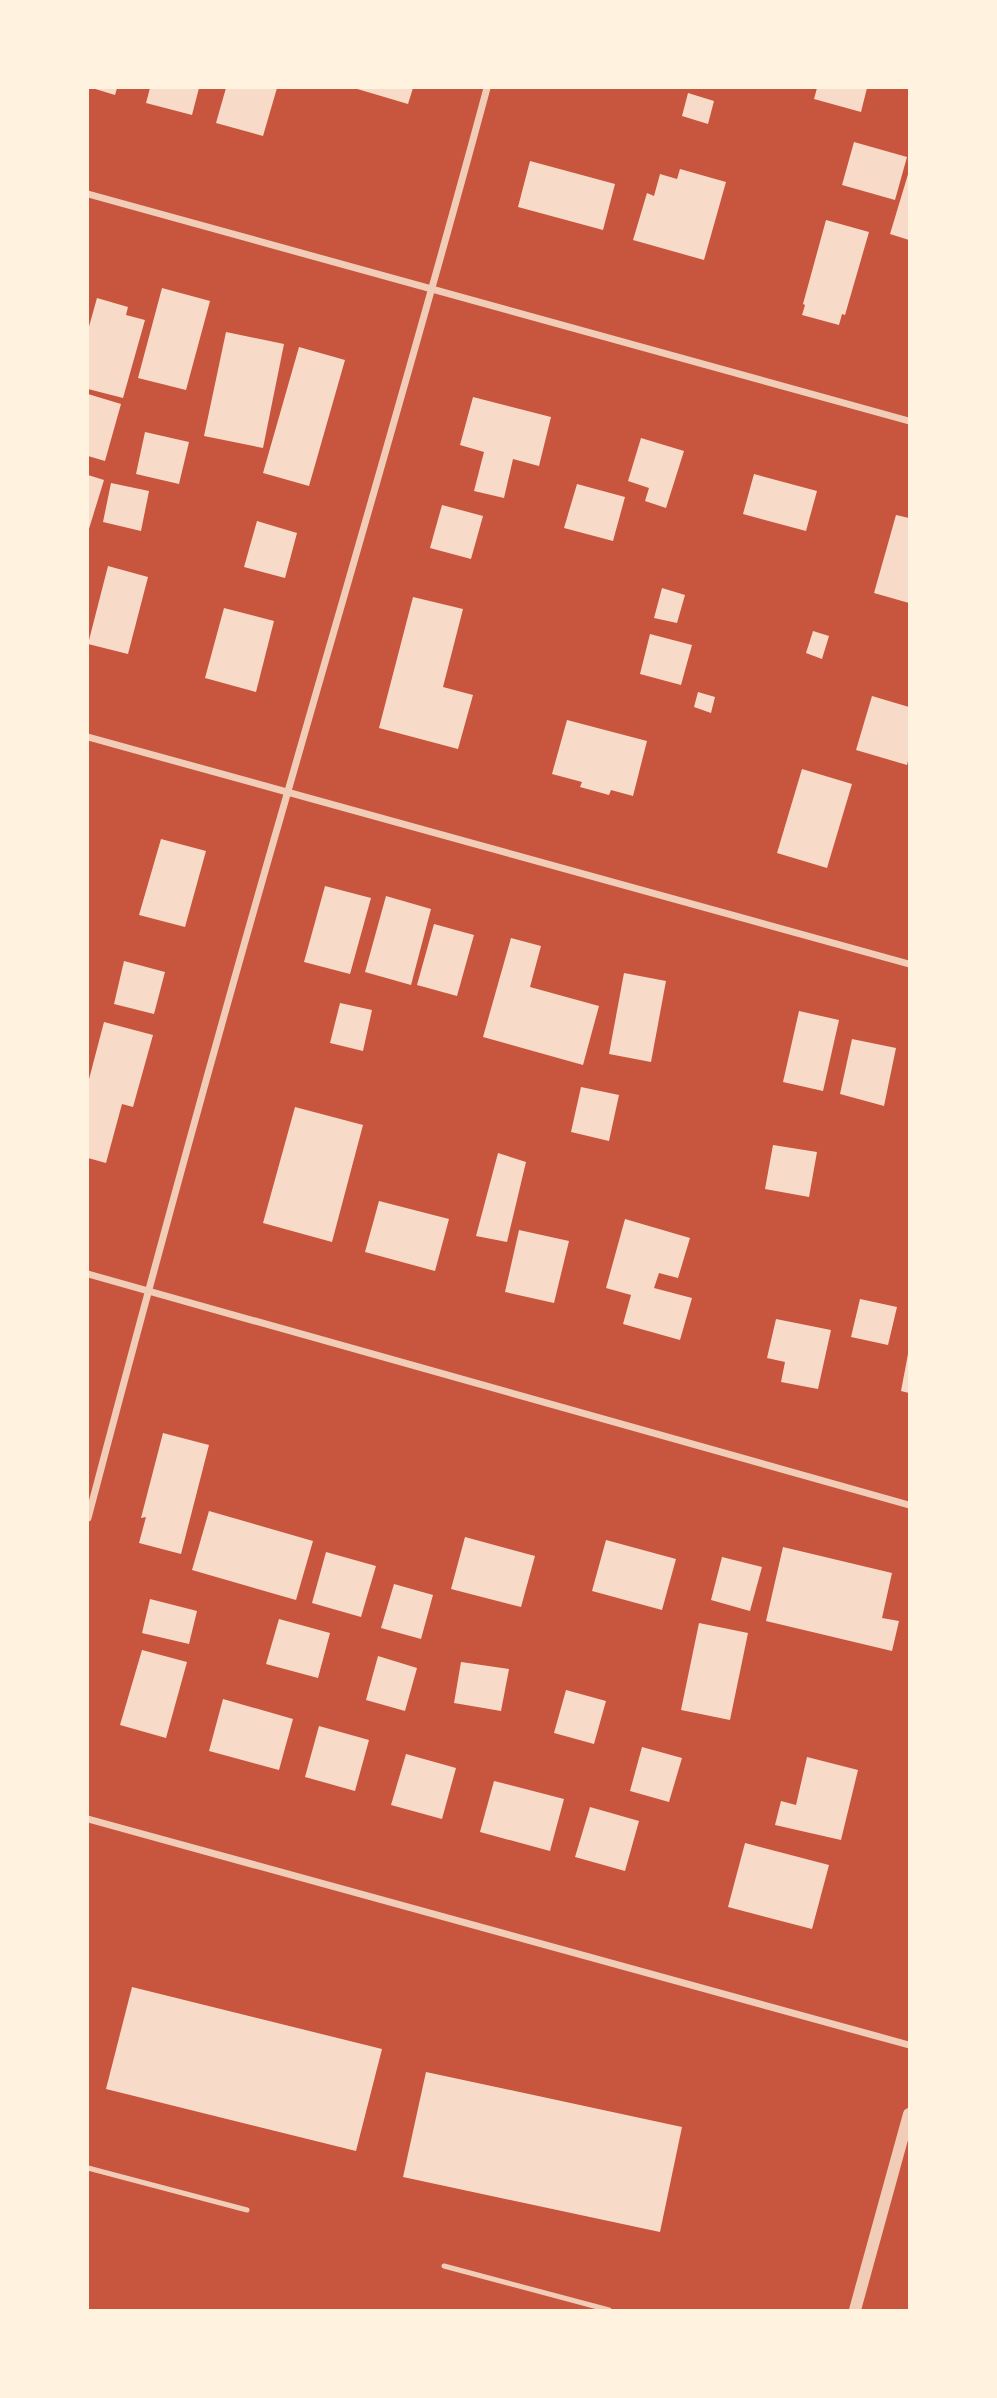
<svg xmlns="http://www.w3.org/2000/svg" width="997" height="2398" font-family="Merriweather,serif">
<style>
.building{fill:#f7dbc8}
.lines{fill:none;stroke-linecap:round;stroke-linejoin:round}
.service{stroke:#f1ccb7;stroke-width:5}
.minor{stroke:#f1ccb7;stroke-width:7}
.tertiary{stroke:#f1ccb7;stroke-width:12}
</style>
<rect width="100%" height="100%" fill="#c8553d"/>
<!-- building -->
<g class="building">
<polygon points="92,88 117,88 115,95"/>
<polygon points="150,88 199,88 192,115 146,103"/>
<polygon points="226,88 277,88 263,136 216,123"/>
<polygon points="354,88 413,88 408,104"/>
<polygon points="817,88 867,88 861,112 814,99"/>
<polygon points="688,93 714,101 708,124 682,116"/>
<polygon points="854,142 907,157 895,200 842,185"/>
<polygon points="530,161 615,184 603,230 518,207"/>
<polygon points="680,169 726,182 704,260 633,240 647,193 654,196 660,174 677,179"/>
<polygon points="909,171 909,240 890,234"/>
<polygon points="826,220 869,232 845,315 842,314 839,325 802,315 805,305 803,304"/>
<polygon points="162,288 210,301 186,390 138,378"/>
<polygon points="97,298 128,307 126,315 145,320 123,398 88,389 88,330"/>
<polygon points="226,332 284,344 263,448 204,436"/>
<polygon points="299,347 345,360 309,486 263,473"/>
<polygon points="88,394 121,404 105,461 88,456"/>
<polygon points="473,397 551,417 539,466 513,459 504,498 474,491 484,452 460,445"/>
<polygon points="145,432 189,442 179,484 136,474"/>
<polygon points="641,438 684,451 666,508 645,501 649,488 628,481"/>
<polygon points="754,474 817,491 806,531 743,514"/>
<polygon points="88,475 104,480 88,532"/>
<polygon points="111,483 149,491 141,531 103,522"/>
<polygon points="577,484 625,497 613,541 564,528"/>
<polygon points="442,505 483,516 471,559 430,548"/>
<polygon points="896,515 909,518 909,603 874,593"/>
<polygon points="257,521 297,533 285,578 244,567"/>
<polygon points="108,566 148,577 128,654 88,644"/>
<polygon points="662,588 685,595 677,623 654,618"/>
<polygon points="413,597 463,609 443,687 473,695 458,749 379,728"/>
<polygon points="224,608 274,621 256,692 205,678"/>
<polygon points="813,631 829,636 822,659 806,653"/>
<polygon points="650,634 692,645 681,685 640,674"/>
<polygon points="698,692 715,697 711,713 694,707"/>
<polygon points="872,696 909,707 909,757 907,765 856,750"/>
<polygon points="567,720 647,741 633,796 611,790 609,795 580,787 582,782 552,774"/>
<polygon points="802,769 852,784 827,868 777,853"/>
<polygon points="161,839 206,851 185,927 139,915"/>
<polygon points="325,886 371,898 350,974 304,962"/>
<polygon points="386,896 431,909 411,985 365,972"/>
<polygon points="434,924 474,935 457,996 417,985"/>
<polygon points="511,938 541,946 530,987 599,1006 583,1065 483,1037"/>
<polygon points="124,961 165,972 154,1014 114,1004"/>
<polygon points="624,973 666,981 651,1062 609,1054"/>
<polygon points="340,1003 372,1010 363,1051 330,1043"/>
<polygon points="799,1011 839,1020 823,1091 783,1082"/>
<polygon points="104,1022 153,1035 133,1107 122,1104 106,1163 88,1158 88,1083"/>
<polygon points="852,1039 896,1048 884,1106 840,1094"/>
<polygon points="581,1087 619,1095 609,1141 571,1132"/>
<polygon points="295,1107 363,1125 332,1242 263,1223"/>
<polygon points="773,1145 817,1152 809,1197 765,1189"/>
<polygon points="498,1153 526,1162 507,1242 476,1236"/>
<polygon points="379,1201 449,1219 435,1271 365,1252"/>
<polygon points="625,1219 690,1238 678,1278 659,1273 654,1288 692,1298 680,1340 623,1324 631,1295 606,1288"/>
<polygon points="519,1230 569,1241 554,1303 505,1292"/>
<polygon points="860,1299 897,1307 888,1345 851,1337"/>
<polygon points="776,1319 831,1330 818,1389 781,1382 785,1362 767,1358"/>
<polygon points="908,1354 909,1354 909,1393 901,1391"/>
<polygon points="163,1433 209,1445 181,1554 139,1543 146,1517 141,1518"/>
<polygon points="209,1511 313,1541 296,1600 192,1570"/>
<polygon points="465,1537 535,1556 521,1607 451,1589"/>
<polygon points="606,1540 676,1559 662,1610 592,1591"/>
<polygon points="783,1547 892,1573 882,1618 899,1621 892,1651 766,1621"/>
<polygon points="326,1552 376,1566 361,1617 312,1603"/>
<polygon points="722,1557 762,1567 750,1611 711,1600"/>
<polygon points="394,1584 433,1595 421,1639 381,1628"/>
<polygon points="150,1599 197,1611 189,1644 142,1633"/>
<polygon points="279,1619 330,1633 318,1678 266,1664"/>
<polygon points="699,1623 748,1633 730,1720 681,1710"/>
<polygon points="142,1650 187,1662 166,1738 120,1725"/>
<polygon points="378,1656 417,1668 405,1711 366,1700"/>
<polygon points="461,1662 509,1669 501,1711 454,1703"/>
<polygon points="566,1690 606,1701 594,1744 554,1733"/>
<polygon points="223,1699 293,1719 279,1770 209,1751"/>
<polygon points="319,1726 369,1740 355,1791 305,1777"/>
<polygon points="642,1747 682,1758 669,1802 630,1791"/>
<polygon points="406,1754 456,1768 442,1819 391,1805"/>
<polygon points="807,1757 858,1770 841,1840 775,1825 781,1801 796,1805"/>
<polygon points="494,1781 564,1799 550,1851 480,1832"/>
<polygon points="590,1807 639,1821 625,1871 575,1857"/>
<polygon points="745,1843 829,1865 812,1929 728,1907"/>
<polygon points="132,1987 382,2049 356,2151 106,2089"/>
<polygon points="426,2072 682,2127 660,2232 403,2177"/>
</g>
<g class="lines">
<!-- service -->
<g class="service">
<polyline points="88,2168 247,2210"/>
<polyline points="444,2266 609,2310"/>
</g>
<!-- minor -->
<g class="minor">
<polyline points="88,194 909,421"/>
<polyline points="88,737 909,964"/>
<polyline points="88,1274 909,1505"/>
<path d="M88 1518C152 1275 218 1033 288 791 355 557 424 323 487 88"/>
<polyline points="88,1819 909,2045"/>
</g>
<!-- tertiary -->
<polyline class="tertiary" points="855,2310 909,2114"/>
</g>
<!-- border -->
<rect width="997" height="2398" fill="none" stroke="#fff3e0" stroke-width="178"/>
</svg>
